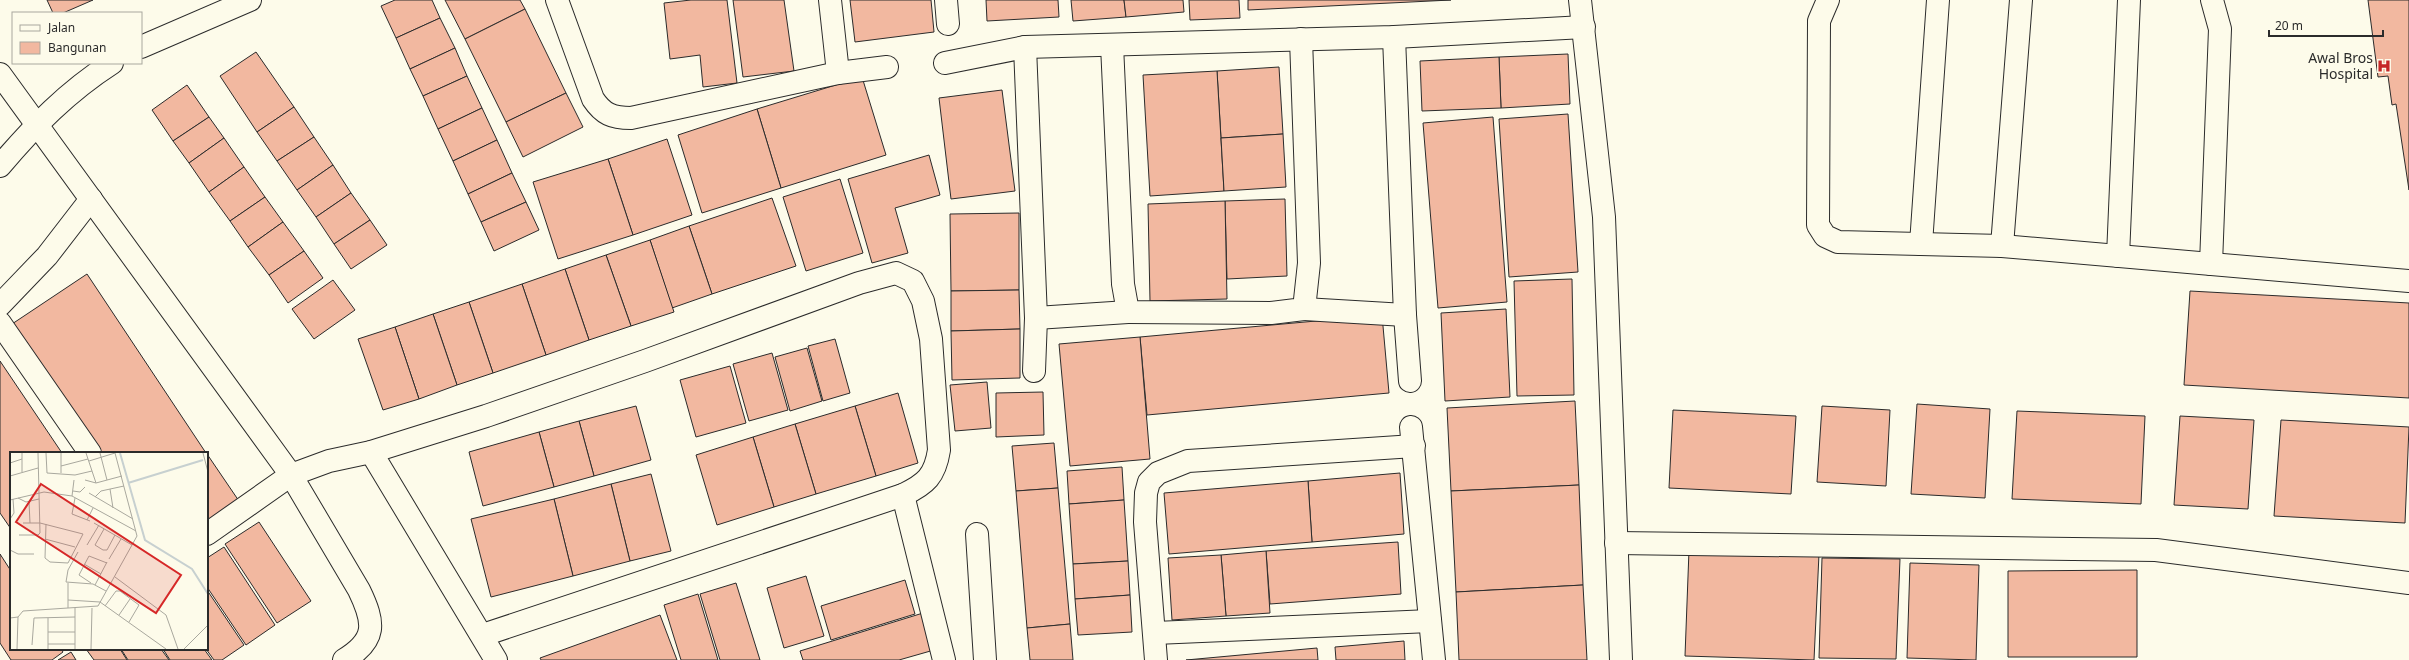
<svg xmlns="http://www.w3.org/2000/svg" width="2409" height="660" font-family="'Noto Sans',sans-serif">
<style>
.building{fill:#f2b8a0;stroke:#2b2b2b}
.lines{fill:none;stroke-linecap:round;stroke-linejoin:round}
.minor-casing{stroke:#2b2b2b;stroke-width:24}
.minor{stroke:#fdfbea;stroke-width:22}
.labels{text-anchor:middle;stroke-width:3;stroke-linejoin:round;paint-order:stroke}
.poi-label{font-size:14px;fill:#2b2b2b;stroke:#fdfbea;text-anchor:end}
.inset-river{fill:none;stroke:#c7d0d0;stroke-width:2}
.inset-road{fill:none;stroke:#a9a89e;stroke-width:1}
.view{fill:#d62828;fill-opacity:0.15;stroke:#d62828;stroke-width:2}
.inset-edge{fill:none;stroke:#2b2b2b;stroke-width:2}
</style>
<rect width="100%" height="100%" fill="#fdfbea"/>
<!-- building -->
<g class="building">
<polygon points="47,0 93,0 63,13 53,13"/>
<polygon points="395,0 432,0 440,18 396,38 381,6"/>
<polygon points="445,0 520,0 525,9 465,39"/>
<polygon points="691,0 727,0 737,83 703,87 700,55 670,59 664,3"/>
<polygon points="733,0 784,0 794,71 743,77"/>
<polygon points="850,0 931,0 934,32 855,42"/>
<polygon points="986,0 1058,0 1059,17 987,21"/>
<polygon points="1071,0 1124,0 1126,17 1073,21"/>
<polygon points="1124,0 1183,0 1184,12 1126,17"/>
<polygon points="1189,0 1239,0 1240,18 1190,20"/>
<polygon points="1248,0 1451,0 1248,10"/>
<polygon points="2368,0 2409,0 2409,190 2396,104 2392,105 2388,76 2378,77"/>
<polygon points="525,9 566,93 506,122 465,39"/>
<polygon points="440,18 455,48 410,69 396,38"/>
<polygon points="455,48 467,76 423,96 410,69"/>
<polygon points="256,52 294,107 257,132 220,76"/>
<polygon points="1568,54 1570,104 1501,108 1499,57"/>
<polygon points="1499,57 1501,108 1422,111 1420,61"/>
<polygon points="1279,67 1283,134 1221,138 1217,71"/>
<polygon points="1217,71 1224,191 1150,196 1143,75"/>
<polygon points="467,76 482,108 438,129 423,96"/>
<polygon points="862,77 886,155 781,188 757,109"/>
<polygon points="187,85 209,117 173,141 152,110"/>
<polygon points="1002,90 1015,191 951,199 939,98"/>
<polygon points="566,93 583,127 523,157 506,122"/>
<polygon points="294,107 314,137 277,161 257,132"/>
<polygon points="482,108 497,140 453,161 438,129"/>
<polygon points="757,109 781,188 702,213 678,135"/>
<polygon points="1568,114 1578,272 1509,277 1499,119"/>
<polygon points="209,117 224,138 189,163 173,141"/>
<polygon points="1493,117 1507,302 1438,308 1423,123"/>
<polygon points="1283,134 1286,187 1224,191 1221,138"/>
<polygon points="314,137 333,165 297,190 277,161"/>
<polygon points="224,138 244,167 209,192 189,163"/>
<polygon points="667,139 692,215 633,235 608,159"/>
<polygon points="497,140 512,173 468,194 453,161"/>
<polygon points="929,155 940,195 895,208 908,253 872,263 848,179"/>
<polygon points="608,159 633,235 558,259 533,182"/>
<polygon points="333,165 351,193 316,217 297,190"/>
<polygon points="244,167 265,197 230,221 209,192"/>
<polygon points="512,173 526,202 481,222 468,194"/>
<polygon points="840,179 863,253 806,271 783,197"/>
<polygon points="351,193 370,220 334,244 316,217"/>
<polygon points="265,197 283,222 248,247 230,221"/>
<polygon points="772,198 796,266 712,294 689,226"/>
<polygon points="1285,199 1287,276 1227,279 1225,201"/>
<polygon points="1225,201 1227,299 1150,301 1148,204"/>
<polygon points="526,202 539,230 494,251 481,222"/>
<polygon points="1019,213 1019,290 951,291 950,214"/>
<polygon points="370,220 387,245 351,269 334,244"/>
<polygon points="283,222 304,251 269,275 248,247"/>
<polygon points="689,226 712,294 672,308 650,240"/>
<polygon points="650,240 674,312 631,326 606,255"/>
<polygon points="304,251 323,278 288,303 269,275"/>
<polygon points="606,255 631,326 589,340 565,269"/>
<polygon points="565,269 589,340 546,355 522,284"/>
<polygon points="87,274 206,453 99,453 12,324"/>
<polygon points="1572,279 1574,395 1517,396 1514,281"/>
<polygon points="333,280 355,310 314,339 292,309"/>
<polygon points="522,284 546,355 493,373 469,302"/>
<polygon points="1019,290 1020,329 951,331 951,291"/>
<polygon points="2190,291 2409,303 2409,398 2184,385"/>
<polygon points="469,302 493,373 457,385 433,314"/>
<polygon points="1506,309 1510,397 1445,401 1441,313"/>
<polygon points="433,314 457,385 419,399 395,327"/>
<polygon points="1382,315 1389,393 1147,415 1140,337"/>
<polygon points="395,327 419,399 383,410 358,339"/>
<polygon points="1020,329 1020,378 952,380 951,331"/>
<polygon points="1140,337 1150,459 1070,466 1059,344"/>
<polygon points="835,339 850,393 823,401 808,346"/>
<polygon points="807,348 822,401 790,411 775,357"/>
<polygon points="772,353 788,410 749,421 733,364"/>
<polygon points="0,361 62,453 11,453 11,529 0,513"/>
<polygon points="730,366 746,423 696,437 680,380"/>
<polygon points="987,382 991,428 955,431 950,385"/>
<polygon points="1043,392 1044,435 996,437 996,393"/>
<polygon points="898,393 918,463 876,476 855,406"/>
<polygon points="1575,401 1579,485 1451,491 1447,408"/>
<polygon points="1917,404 1990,409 1985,498 1911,494"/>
<polygon points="636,406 651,460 594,476 579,421"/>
<polygon points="855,406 876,476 816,494 795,424"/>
<polygon points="1822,406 1890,410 1886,486 1817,482"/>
<polygon points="1673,410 1796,416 1791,494 1669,488"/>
<polygon points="2017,411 2145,416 2141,504 2012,499"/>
<polygon points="2180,416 2254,420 2248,509 2174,505"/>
<polygon points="2281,420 2409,427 2405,523 2274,516"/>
<polygon points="579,421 594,476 554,487 539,432"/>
<polygon points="795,424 816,494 774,507 753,437"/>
<polygon points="539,432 554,487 483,506 469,452"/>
<polygon points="753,437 774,507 717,525 696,455"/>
<polygon points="1054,443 1058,488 1016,491 1012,446"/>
<polygon points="207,454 241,504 207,527"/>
<polygon points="1122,467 1124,500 1069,504 1067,471"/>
<polygon points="1400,473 1404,534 1312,542 1308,481"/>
<polygon points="651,474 671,551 630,561 611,484"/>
<polygon points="1308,481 1312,542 1169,554 1164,493"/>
<polygon points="611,484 630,561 573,576 554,499"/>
<polygon points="1579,485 1583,585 1456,592 1451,491"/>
<polygon points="1058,488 1070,624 1027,628 1016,491"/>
<polygon points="554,499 573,576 491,597 471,519"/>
<polygon points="1124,500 1128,561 1073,564 1069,504"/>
<polygon points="259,522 311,601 277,623 225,544"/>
<polygon points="1398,542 1401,594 1270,604 1266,551"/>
<polygon points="224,547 275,625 246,645 207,587 207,558"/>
<polygon points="1689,550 1819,554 1814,660 1685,656"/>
<polygon points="1266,551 1270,613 1226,616 1221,555"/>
<polygon points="0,554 11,571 11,649 61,649 63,652 52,660 11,660 0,643"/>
<polygon points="1221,555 1226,616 1172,620 1168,558"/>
<polygon points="1822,558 1900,559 1896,659 1819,658"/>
<polygon points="1128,561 1130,595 1075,599 1073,564"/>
<polygon points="1910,563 1979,565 1976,660 1907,658"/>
<polygon points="2137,570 2137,657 2008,657 2008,571"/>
<polygon points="806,576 824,636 784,648 767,588"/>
<polygon points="905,580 915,614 831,640 821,606"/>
<polygon points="736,583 760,660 720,660 700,594"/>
<polygon points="1583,585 1587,660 1459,660 1456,592"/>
<polygon points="207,590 244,645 222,660 214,660 206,649"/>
<polygon points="698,594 718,660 681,660 664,605"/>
<polygon points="1130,595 1132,632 1078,635 1075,599"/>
<polygon points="923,613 934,650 899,660 803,660 800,651"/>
<polygon points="660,615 677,660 541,660 540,658"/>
<polygon points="1070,624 1073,660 1030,660 1027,628"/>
<polygon points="1404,641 1405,660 1336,660 1335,647"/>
<polygon points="1317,648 1318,660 1186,660"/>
<polygon points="86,649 120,649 127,660 94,660"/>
<polygon points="121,649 161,649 169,660 128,660"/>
<polygon points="163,649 204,649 212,660 170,660"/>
<polygon points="71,652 76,660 58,660"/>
</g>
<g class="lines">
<defs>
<g id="minor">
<path d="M557 0 593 99C603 114 612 118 631 118L838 73 887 67"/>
<polyline points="830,0 838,73"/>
<polyline points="946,0 948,24"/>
<polyline points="1580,0 1604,217 1621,660"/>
<polyline points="1828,0 1819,21 1818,225 1825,236 1838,242 2002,246 2409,281"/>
<polyline points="1394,37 1405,315 1410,381"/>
<polyline points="1112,45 1123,284 1128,312 1271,313 1304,309 1309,263 1301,39"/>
<polyline points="141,47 250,0"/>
<polyline points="1025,47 1036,318 1034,371"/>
<polyline points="945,63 1025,47 1394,37 1584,27"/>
<path d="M0 74 291 475 359 590C375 623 377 640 344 660"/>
<path d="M0 166C34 126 67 92 112 63"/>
<polyline points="1921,244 1938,0"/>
<polyline points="2002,246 2021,0"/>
<polyline points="2118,256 2129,0"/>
<polyline points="2211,264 2220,29 2212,0"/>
<polyline points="0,305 47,256 91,199"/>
<polyline points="1304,309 1405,315"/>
<polyline points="1036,318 1128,312"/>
<polyline points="0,323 90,453"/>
<polyline points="1411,427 1434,660"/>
<polyline points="371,452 496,660"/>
<polyline points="903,495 944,660"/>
<path d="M207 534 291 475 329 461 371 452 486 416 645 361 859 283 896 273 913 281 923 301 931 339 939 450C935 476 926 484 903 495L483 635"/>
<polyline points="977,534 985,660"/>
<polyline points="1616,543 2156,550 2409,583"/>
<polyline points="1155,633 1430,621"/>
<polyline points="1156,660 1145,522 1146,493 1149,482 1158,473 1188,461 1414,446"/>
</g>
</defs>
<!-- minor casing -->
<use href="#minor" class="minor-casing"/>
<!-- minor -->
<use href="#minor" class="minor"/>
</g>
<!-- icons -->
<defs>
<symbol id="hospital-bare" viewBox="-9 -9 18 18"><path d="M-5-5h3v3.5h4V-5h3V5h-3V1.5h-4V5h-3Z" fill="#c62828" stroke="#fdfbea" stroke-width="2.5" paint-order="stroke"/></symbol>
</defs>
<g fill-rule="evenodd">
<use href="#hospital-bare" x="2374" y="56" width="20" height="20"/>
</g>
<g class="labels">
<!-- poi labels -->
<g class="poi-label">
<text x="2373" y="63">Awal Bros<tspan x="2373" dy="16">Hospital</tspan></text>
</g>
</g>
<!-- overview -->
<g transform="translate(10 452)">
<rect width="198" height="198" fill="#fdfbea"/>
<path class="inset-river" d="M110 1 135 88 182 117 198 142M118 31 193 8"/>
<path class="inset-road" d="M12 1V20M36 1 37 21 65 23 82 19M76 1 86 31M90 1 97 28M193 1 198 20M79 9 105 1M0 11 12 7M51 14 78 7M51 21V1M0 24 28 16M75 28 86 31 112 24M100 37 103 56M63 39 70 40 75 35M79 41 123 67M62 44 64 28M85 45 91 39 114 34M8 46 16 50 29 47M65 46 62 62 80 69M0 48 34 40 62 44 126 79M19 50 20 71M0 67 4 61 3 47M77 68 83 56M13 71H30L73 82 58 111 40 110 35 106 36 72M84 71 122 93M94 77 85 93 93 98H97L105 83M9 83H28L30 81 28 1M35 87 65 95M77 93 89 73M0 98 8 102H24M68 100 58 118 56 130 83 132 96 139M99 107 111 87M74 112 91 122M105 125 156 163 168 197M81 131 69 123 79 104 97 111M85 133 97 110M58 148 90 150 156 197M95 154 106 139H110L129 153 119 170M58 156V131M109 163 120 147M0 166 8 165 13 159 88 154 127 84 105 1M38 180H65M38 192H65M22 193 24 166 65 165M7 197 8 165M38 197V166M65 197V156M81 197 82 156M174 197 198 173"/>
<path class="view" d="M31 32 171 123 146 161 6 70Z"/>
<rect width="198" height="198" class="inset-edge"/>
</g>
<!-- legend -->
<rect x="12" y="12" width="130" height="52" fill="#fdfbea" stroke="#a9a89e"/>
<rect x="20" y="25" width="20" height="6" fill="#fdfbea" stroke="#a9a89e"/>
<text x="48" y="32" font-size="12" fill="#2b2b2b">Jalan</text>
<rect x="20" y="42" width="20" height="12" fill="#f2b8a0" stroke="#a9a89e"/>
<text x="48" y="52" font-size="12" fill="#2b2b2b">Bangunan</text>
<!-- scale -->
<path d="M2269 30v6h114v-6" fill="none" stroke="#2b2b2b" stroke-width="2"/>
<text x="2275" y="30" font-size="12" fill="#2b2b2b" stroke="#fdfbea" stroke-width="3" paint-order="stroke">20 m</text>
</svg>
